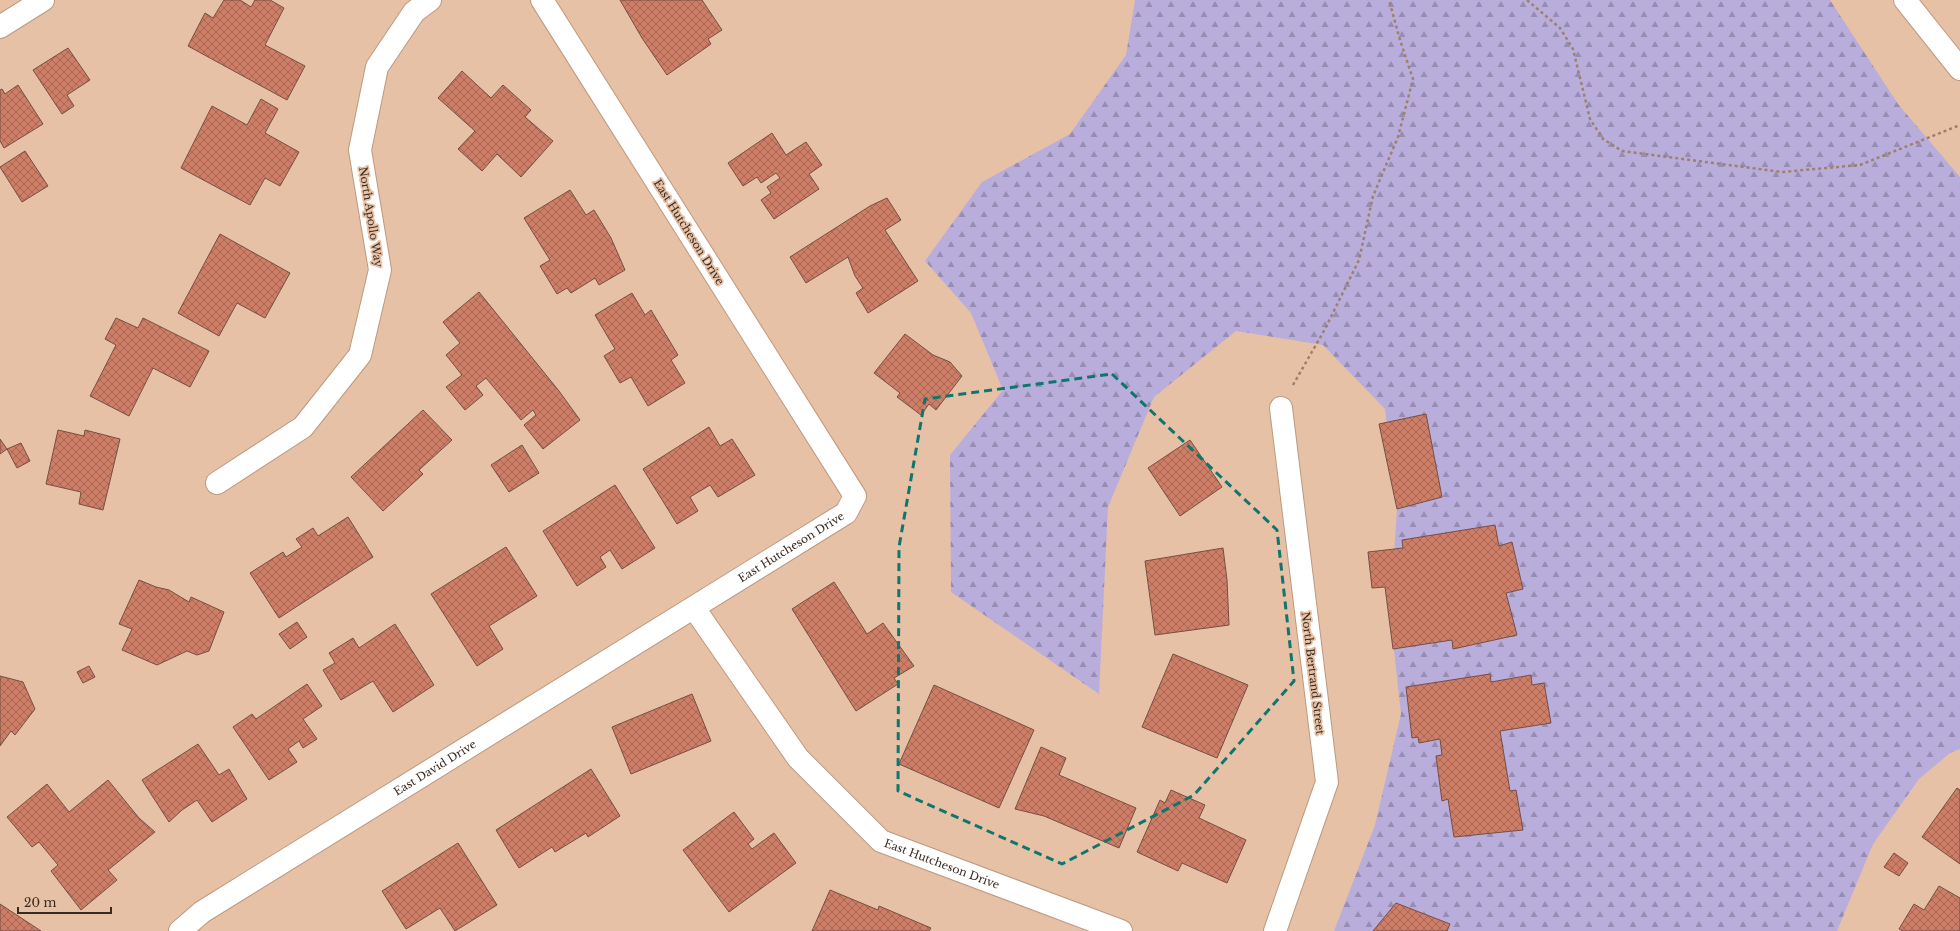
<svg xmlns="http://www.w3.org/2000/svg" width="1960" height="931" font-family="'Libre Baskerville',serif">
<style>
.forest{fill:url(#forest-firs)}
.building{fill:url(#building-cross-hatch);stroke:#754e43}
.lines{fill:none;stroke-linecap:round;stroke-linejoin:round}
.minor-casing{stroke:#bd997f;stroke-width:24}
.tertiary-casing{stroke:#bd997f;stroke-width:24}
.path{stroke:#9d816d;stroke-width:2.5;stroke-dasharray:3 3;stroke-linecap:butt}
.minor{stroke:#fff;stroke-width:22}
.tertiary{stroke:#fff;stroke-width:22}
.marked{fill:none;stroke:#0f766e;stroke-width:3;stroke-dasharray:8 5;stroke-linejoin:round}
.labels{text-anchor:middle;stroke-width:3.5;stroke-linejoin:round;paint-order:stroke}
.street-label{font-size:11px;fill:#392a20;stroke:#e7c1a6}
</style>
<defs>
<pattern id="forest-firs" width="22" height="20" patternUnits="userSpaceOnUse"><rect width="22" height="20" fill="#b9addc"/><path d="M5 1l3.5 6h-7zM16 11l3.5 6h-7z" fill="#978db2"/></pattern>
<pattern id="building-cross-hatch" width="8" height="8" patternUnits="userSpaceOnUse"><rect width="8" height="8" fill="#ce7e67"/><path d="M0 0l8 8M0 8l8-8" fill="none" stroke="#a86754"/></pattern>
</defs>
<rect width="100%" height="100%" fill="#e7c1a6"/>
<!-- forest -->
<polygon class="forest" points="1135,0 1830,0 1898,104 1960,177 1960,749 1950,753 1919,779 1873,844 1837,931 1334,931 1375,825 1401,714 1390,614 1397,509 1385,409 1323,345 1236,331 1154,397 1108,507 1099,694 951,592 950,455 1003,390 971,313 925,261 982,182 1070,134 1126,55"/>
<!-- building -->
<g class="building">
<polygon points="224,0 240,0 251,7 255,0 270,0 284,8 265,45 305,66 287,100 188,46 205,13 213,18"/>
<polygon points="620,0 702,0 722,30 708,39 711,44 667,75 642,38"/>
<polygon points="68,48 90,80 67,95 74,106 62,114 33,70"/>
<polygon points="462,71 491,98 503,85 531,110 525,117 553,141 521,177 497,154 482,171 458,149 475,131 438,98"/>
<polygon points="18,85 43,124 4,148 0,141 0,90 2,89 5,94"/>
<polygon points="261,99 278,109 265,133 299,152 280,186 265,178 250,205 181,168 212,106 247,125"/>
<polygon points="772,133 786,155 806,142 822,165 809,174 819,189 774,219 761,200 771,193 767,187 780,178 776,173 761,183 757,177 743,186 728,163"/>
<polygon points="25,151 48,186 22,202 0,167"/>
<polygon points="570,190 586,215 594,210 611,238 625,270 599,285 595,278 571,293 567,288 557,294 540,266 550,260 524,218"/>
<polygon points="887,198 901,220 885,230 918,281 868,313 856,293 863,288 855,276 848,257 806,283 790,257 870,206"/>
<polygon points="220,234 290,273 265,318 237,303 219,336 178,313"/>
<polygon points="479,292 559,391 580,420 543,449 524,425 536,415 533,410 521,420 486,378 476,386 483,395 465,410 446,387 462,375 446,355 460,343 443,322"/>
<polygon points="632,293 645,315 651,310 678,355 671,360 685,383 648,406 631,377 620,383 604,356 615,349 595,315"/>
<polygon points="116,318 138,328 143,318 209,351 190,387 153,368 129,416 90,396 116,345 105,339"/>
<polygon points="905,334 933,355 950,362 962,376 936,410 929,404 921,415 897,397 900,393 874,373"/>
<polygon points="423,410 452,440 419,470 423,474 383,511 351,477"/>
<polygon points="1426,414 1442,497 1397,509 1379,424"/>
<polygon points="709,427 720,446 732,439 755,475 718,497 710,485 690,497 698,511 677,524 643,469"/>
<polygon points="58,430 84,436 85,430 120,439 103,510 79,504 81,492 46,484"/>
<polygon points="0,439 7,449 0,454"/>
<polygon points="1190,440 1222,487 1180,516 1148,468"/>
<polygon points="21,443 30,461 17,468 7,449"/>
<polygon points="522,445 539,473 509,492 491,465"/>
<polygon points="615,485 655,548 622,569 610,550 600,557 606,567 577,586 543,531"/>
<polygon points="348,517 373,557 279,618 250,573 283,552 286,557 302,547 296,539 313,528 318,536"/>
<polygon points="1495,525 1499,546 1512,542 1523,589 1506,593 1517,635 1453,649 1452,640 1393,649 1385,587 1372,588 1368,552 1403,548 1402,540"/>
<polygon points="506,547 537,596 489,626 503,649 477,666 431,594"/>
<polygon points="1223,548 1227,580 1229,625 1155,635 1145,561"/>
<polygon points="139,580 156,587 169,590 189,602 191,597 224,612 209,651 197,655 187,651 157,665 122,650 132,629 119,624"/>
<polygon points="834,582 867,634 883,623 914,666 894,678 898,684 856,711 792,609"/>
<polygon points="297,622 307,637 290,649 279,634"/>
<polygon points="395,624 434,685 393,712 373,681 341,700 323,670 335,663 329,653 353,638 359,648"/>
<polygon points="1173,654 1248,685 1217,758 1142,727"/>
<polygon points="89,666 95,677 83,683 77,672"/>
<polygon points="1490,674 1491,682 1531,675 1532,685 1544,683 1551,723 1500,731 1510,791 1516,790 1523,830 1454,837 1448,799 1442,801 1436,756 1442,755 1440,739 1419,743 1418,737 1412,738 1406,687"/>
<polygon points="0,676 23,682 35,709 15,735 11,731 0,746"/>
<polygon points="307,684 322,706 303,719 317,739 303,748 299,741 288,749 297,762 269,780 233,727 252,714 256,719"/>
<polygon points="934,685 1034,730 999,808 899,764"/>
<polygon points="692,694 711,741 631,774 612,727"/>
<polygon points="198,744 219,775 229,769 247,799 212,822 197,800 182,810 169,822 142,780"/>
<polygon points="1041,747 1066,758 1059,775 1136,808 1119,848 1044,816 1015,809"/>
<polygon points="591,769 620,816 588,837 586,833 555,852 552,847 519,868 496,830"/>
<polygon points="108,780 139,818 155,832 108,870 117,880 81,910 51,871 58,865 39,842 32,847 7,817 47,784 69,812"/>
<polygon points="1957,788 1960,790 1960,864 1922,837"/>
<polygon points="1171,790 1205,805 1199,818 1246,840 1227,883 1182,863 1178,871 1137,852 1160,800 1165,803"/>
<polygon points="734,812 754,839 748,844 752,849 774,833 796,863 729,912 683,850"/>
<polygon points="458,843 497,905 455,931 440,908 406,929 382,891"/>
<polygon points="1894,853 1908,863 1899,876 1884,867"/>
<polygon points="1939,886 1960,898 1960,931 1903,931 1899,929 1914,904 1924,910"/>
<polygon points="830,890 878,910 879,906 931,928 929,931 812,931"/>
<polygon points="1396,903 1450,924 1447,931 1373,931"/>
<polygon points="0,904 41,931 0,931"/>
</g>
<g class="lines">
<defs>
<g id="minor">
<polyline points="0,27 43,0"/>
<polyline points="217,483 303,427 360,355 380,270 360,150 377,67 414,12 430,0"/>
<path id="s1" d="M694 608 798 758 881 841 1121 931"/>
<path id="s2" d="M180 931 202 912 846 513 855 496 542 0"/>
<polyline points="1275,931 1327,782 1281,408"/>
</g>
<polyline id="tertiary" points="1905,0 1960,69"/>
</defs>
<!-- minor casing -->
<use href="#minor" class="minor-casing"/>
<!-- tertiary casing -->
<use href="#tertiary" class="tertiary-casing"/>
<!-- path -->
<g class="path">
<polyline points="1527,0 1560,28 1573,49 1590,119 1603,139 1622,151 1782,172 1860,165 1960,125"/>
<polyline points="1293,385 1325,329 1359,260 1373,196 1398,137 1413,79 1400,40 1389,0"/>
</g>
<!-- minor -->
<use href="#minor" class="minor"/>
<!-- tertiary -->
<use href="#tertiary" class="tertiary"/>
</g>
<!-- marked area -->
<path class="marked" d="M1112 374 1277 530 1294 681 1194 795 1062 864 898 791 899 547 925 399Z"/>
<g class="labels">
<!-- street labels -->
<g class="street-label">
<text transform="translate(371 217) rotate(81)" y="4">North Apollo Way</text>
<text transform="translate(689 232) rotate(58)" y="4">East Hutcheson Drive</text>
<text dy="4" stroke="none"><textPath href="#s2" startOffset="722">East Hutcheson Drive</textPath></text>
<text transform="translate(1313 673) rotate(83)" y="4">North Bertrand Street</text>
<text dy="4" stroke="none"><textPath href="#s2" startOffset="303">East David Drive</textPath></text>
<text dy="4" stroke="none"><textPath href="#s1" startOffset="365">East Hutcheson Drive</textPath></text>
</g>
</g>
<!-- scale -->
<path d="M18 907v6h93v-6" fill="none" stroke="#392a20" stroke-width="2"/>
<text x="24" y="907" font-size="12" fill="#392a20" stroke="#e7c1a6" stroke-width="3" paint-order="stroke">20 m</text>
</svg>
